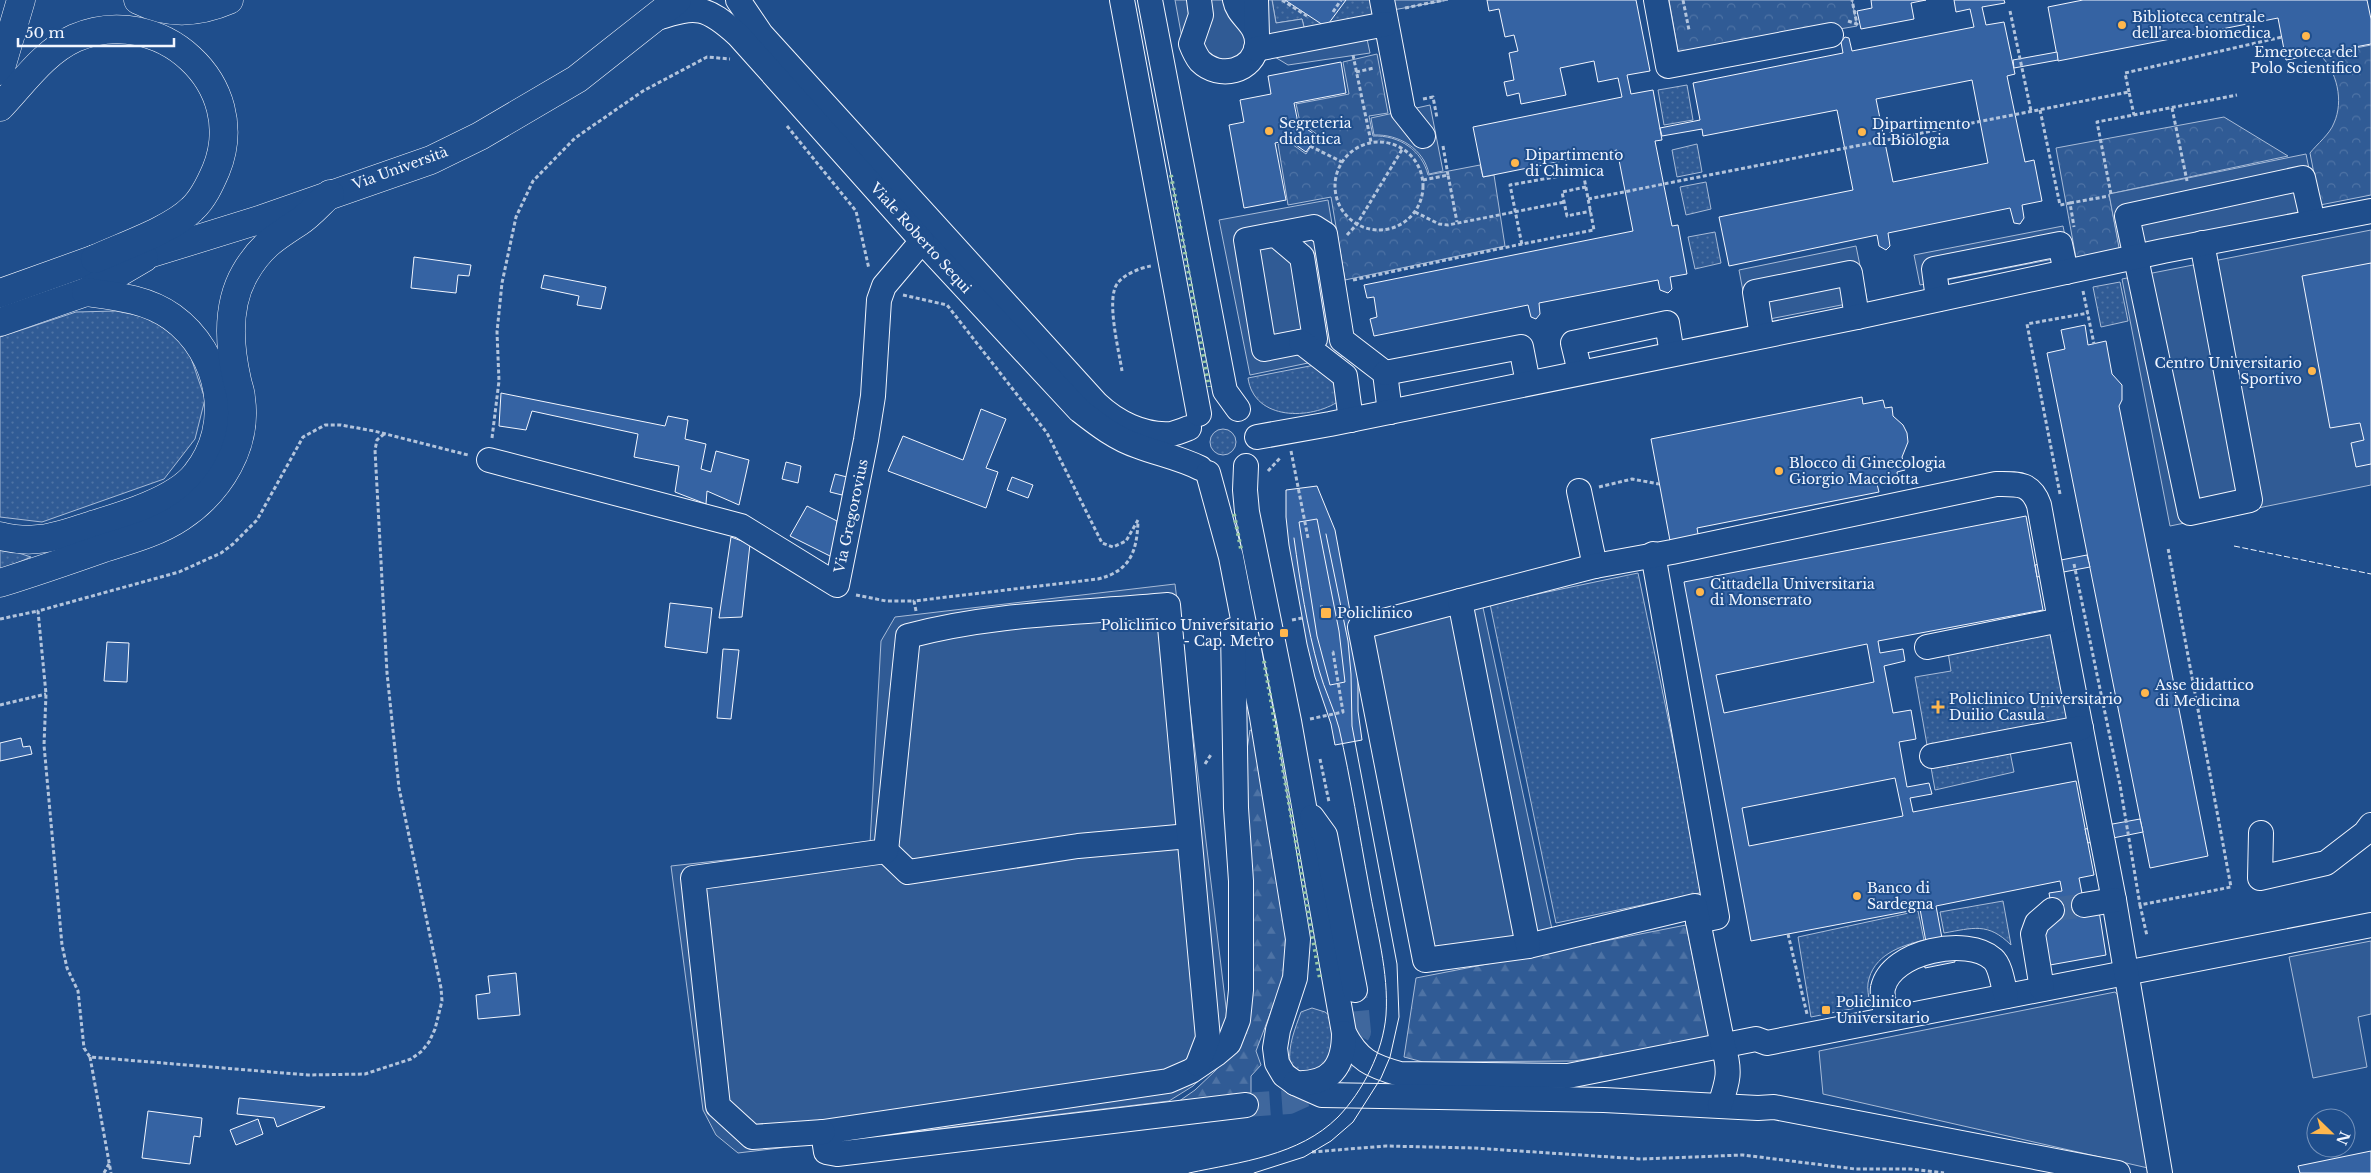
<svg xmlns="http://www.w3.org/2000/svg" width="2371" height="1173" font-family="'Libre Baskerville',serif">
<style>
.grass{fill:url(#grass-dots);stroke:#a8bbd7}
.forest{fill:url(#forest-firs);stroke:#a8bbd7}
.park{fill:url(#park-crowns);stroke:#a8bbd7}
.pitch{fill:#305b95;stroke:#a8bbd7}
.building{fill:#3563a3;stroke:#f2f6ff;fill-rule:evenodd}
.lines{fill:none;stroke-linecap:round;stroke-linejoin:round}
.minor-tunnel{stroke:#3f679d;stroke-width:24;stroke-dasharray:24 12;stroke-linecap:butt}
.minor-casing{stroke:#f2f6ff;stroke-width:26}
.major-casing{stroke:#f2f6ff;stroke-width:29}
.highway-casing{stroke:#f2f6ff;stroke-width:29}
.path{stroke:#b3c4dc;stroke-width:3;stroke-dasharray:4 2.5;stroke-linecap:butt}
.minor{stroke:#1f4e8c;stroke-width:24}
.major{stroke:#1f4e8c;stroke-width:28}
.highway{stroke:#1f4e8c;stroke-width:28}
.tram{stroke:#f2f6ff;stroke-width:1}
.hedge{stroke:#97c8a6;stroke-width:4;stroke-dasharray:2.5 4;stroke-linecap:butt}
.fence{stroke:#f2f6ff;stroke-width:1;stroke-dasharray:6 2.5;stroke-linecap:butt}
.poi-dot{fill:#ffb74d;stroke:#1f4e8c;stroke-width:2}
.labels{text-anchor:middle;stroke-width:4;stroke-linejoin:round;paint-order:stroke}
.poi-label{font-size:14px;fill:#f2f6ff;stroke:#1f4e8c;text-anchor:start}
.street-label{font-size:14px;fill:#f2f6ff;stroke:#1f4e8c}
</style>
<defs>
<pattern id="grass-dots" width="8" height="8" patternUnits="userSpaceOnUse" patternTransform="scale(1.25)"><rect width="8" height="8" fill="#305b95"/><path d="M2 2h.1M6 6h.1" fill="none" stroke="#4e73a5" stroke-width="1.8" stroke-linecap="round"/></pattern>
<pattern id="forest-firs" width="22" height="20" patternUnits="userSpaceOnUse" patternTransform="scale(1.25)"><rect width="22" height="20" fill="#305b95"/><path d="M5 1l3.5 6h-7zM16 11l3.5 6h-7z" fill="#4e73a5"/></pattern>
<pattern id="park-crowns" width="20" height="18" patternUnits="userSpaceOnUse" patternTransform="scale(1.25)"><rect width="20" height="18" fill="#305b95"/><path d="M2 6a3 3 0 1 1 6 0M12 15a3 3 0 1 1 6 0" fill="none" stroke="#4e73a5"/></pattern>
</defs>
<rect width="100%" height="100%" fill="#1f4e8c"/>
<!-- grass -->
<g class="grass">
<polygon points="1272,0 1373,0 1376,18 1305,31 1302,19 1276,23"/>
<polygon points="1687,85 1693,120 1664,125 1658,90"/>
<polygon points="1697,144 1702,172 1677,177 1672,150"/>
<polygon points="1706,182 1711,209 1686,215 1680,187"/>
<polygon points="1715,232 1721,263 1695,269 1688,237"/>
<polygon points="2120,282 2128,321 2101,327 2093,287"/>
<polygon points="116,311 150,318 187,346 205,399 195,439 164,479 42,522 0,517 0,337 76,312"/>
<path d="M1320 364 1336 374 1339 401C1311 420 1254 421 1248 378Z"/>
<circle cx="1223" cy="442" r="13"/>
<polygon points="0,547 31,557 0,570"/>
<polygon points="1638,573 1704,892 1556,923 1490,604"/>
<polygon points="2055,633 2070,721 2009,747 2014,772 1935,790 1915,677 1951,671 1948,652"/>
<path d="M2003 901 2011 945C1988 922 1973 928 1944 933L1940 912Z"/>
<path d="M1918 911 1924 940C1900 946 1873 955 1868 983 1867 989 1869 996 1869 1002L1861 1007 1811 1017 1798 937Z"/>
<path d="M1312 1008 1325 1012 1334 1019 1337 1046 1328 1065 1302 1073 1290 1063C1288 1045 1295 1029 1301 1012Z"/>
</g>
<!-- forest -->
<g class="forest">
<polygon points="1250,730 1264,736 1289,964 1256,1051 1261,1065 1251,1076 1251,1093 1175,1104 1195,1090 1215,1071 1233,1049 1246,756"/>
<polygon points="1686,925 1710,1039 1574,1061 1423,1062 1404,1057 1416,978"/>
</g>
<!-- park -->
<g class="park">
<polygon points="1669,0 1852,0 1857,26 1679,57"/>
<path d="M2371 45V195L2320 205 2310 153C2317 144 2330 134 2334 123 2344 101 2337 71 2320 55Z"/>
<path d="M1377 54 1388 113 1369 116 1373 136C1399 135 1422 150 1428 175L1480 165 1483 177 1494 175 1505 246 1345 280 1331 197 1288 205 1278 144 1289 142 1306 154 1318 135 1300 122 1296 104 1349 94 1343 62Z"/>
<polygon points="2224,117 2288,156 2109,194 2120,251 2076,258 2056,148"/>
</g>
<!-- pitch -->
<g class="pitch">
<polygon points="1175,0 1272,0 1276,23 1302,19 1305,31 1363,20 1370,53 1288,65 1270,54 1252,72 1184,49"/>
<polygon points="1391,0 1448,0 1393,10"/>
<path d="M1430 105 1443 171 1429 174C1424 149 1399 134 1374 135L1371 118Z"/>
<polygon points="2306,154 2318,213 2120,253 2109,194"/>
<polygon points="1328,200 1350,332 1366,351 1250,375 1219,220"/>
<polygon points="2063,226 2069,256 1920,285 1914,255"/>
<polygon points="2371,230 2371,485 2170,526 2122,279"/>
<polygon points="1856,246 1867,300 1749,323 1739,270"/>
<polygon points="1175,584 1229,1032 1213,1067 1193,1086 1169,1101 738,1153 716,1135 703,1110 671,866 870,844 881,641 895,617"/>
<polygon points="1479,589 1555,943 1422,972 1354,615"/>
<polygon points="2371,941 2371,1014 2358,1017 2367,1067 2313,1078 2289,957"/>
<polygon points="2115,992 2123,1001 2148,1168 1823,1094 1819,1051"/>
</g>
<!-- building -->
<g class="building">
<polygon points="1285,0 1346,0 1326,27"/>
<polygon points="1487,0 1636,0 1650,71 1627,75 1631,94 1653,90 1662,140 1655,141 1672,226 1678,225 1687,274 1670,277 1672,289 1668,293 1660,290 1658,280 1539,303 1540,314 1536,319 1531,317 1528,305 1374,336 1370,319 1377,317 1374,297 1367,298 1364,285 1633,231 1617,150 1483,177 1473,127 1622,97 1618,78 1598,82 1594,61 1560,68 1566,95 1521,104 1519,93 1507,96 1504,82 1514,80 1509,53 1518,51 1514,35 1505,37 1499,9 1489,11"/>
<polygon points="1871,0 1926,0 1911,3 1914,19 1861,29 1857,11 1872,8"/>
<path d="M1954 0H2004L2005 3 1982 7 1986 25 2004 22 2015 74 2007 76 2025 162 2034 160 2042 201 2022 205 2024 218 2020 224 2014 223 2010 208 1888 233 1890 246 1886 250 1879 246 1877 235 1729 266 1719 217 1853 190 1837 110 1703 136 1702 129 1662 136 1660 128 1700 120 1693 83 1843 53 1841 42 1845 37 1849 38 1852 51 1974 27 1970 9 1956 12ZM1972 80 1988 163 1893 182 1876 99Z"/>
<polygon points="2083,0 2367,0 2371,19 2371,44 2286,60 2278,18 2058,61 2048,7"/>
<polygon points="2057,52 2058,60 2014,68 2013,60"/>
<polygon points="1341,62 1346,93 1294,103 1298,123 1317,136 1306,152 1289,140 1275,143 1286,200 1244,208 1229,125 1244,122 1240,100 1271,94 1268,76"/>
<polygon points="414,257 471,265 469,276 458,275 456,293 411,288"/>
<polygon points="2371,263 2371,464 2356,467 2351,443 2364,440 2360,423 2330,428 2302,276"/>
<polygon points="544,275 606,287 601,309 577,305 579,296 541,288"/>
<polygon points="2085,325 2088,345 2106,341 2112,374 2122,385 2122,400 2119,406 2208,856 2150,868 2047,353 2065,349 2061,330"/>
<polygon points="501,393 665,426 668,416 688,420 685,439 706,444 701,469 711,472 716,451 749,460 739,505 707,491 706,504 675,492 679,466 634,457 638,434 532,411 526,430 499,426"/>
<polygon points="1862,397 1863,404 1883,400 1885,408 1892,407 1893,416 1903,425 1907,433 1908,442 1902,457 1905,470 1897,472 1898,479 1877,484 1879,492 1697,528 1699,540 1671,546 1651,439"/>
<polygon points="981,409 1006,419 986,468 998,472 986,508 888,471 903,436 963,460"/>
<polygon points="786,462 801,466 798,483 782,479"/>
<polygon points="835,474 847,477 842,495 830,492"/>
<polygon points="1012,477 1033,485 1028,498 1007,490"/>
<polygon points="1317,486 1335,530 1355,638 1358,670 1358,711 1362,740 1335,745 1331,724 1315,677 1307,644 1289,545 1286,517 1286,490"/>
<polygon points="807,506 837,521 832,557 790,536"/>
<path d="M2026 516 2043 610 1878 641 1880 653 1903 649 1905 661 1884 666 1893 713 1911 710 1916 739 1899 742 1907 787 1929 783 1932 794 1910 798 1913 812 2076 781 2094 875 2079 878 2086 914 2099 911 2106 955 2050 965 2042 923 2054 921 2049 893 2062 891 2060 881 1936 906 1942 938 1951 937 1955 962 1925 968 1921 943 1926 942 1920 909 1751 941 1684 582ZM1867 644 1874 682 1724 713 1716 675ZM1895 778 1903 816 1749 846 1742 808Z"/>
<polygon points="1317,519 1339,631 1345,682 1330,685 1317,636 1299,522"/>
<polygon points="731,537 750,544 742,617 719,618"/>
<polygon points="2087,555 2090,567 2037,577 2035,565"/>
<polygon points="670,603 712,608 707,653 665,647"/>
<polygon points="107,642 129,643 127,682 104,681"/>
<polygon points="723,649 739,650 731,719 717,718"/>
<polygon points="21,738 23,747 30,746 32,754 0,761 0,743"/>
<polygon points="2140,819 2143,832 2088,843 2085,829"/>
<polygon points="516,973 520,1015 478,1019 476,995 490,993 488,976"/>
<polygon points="239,1098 325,1107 277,1127 274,1118 237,1114"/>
<polygon points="148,1111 202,1118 200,1137 194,1136 190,1164 142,1158"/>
<polygon points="258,1119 263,1134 236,1145 230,1130"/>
<polygon points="2371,1151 2371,1173 2300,1173 2298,1166"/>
</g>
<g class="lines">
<!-- minor-tunnel -->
<g class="minor-tunnel">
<polyline points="2052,910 2084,905"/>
<polyline points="1246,1105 1289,1102 1329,1084 1359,1032 1355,990"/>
</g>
<defs>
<g id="minor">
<path d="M738 0 761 34 1097 404C1116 422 1143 436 1171 434 1177 433 1184 430 1189 428"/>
<polyline points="1122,0 1199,414"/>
<polyline points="1150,0 1225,391 1238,409"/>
<path d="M1199 0 1201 15 1191 44C1193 49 1196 56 1200 61 1219 80 1254 72 1257 44 1258 23 1238 17 1235 0"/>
<polyline points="1256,0 1257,35"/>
<polyline points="1382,0 1403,111 1423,136"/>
<polyline points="1656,0 1668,66 1831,35"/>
<path d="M657 18C697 5 706 6 738 35L922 241 1079 410C1097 424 1116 439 1138 446 1159 454 1180 458 1200 468"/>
<polyline points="1256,49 1386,24"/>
<polyline points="1276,235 1302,257 1315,339 1264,349 1246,240 1314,227 1325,234 1342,340 1385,373 1390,412"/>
<polyline points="2202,243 2250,500 2190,513 2127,216 2303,178 2313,222"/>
<polyline points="1938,299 1934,269 2060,244 2066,272"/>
<polyline points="1762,336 1755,292 1850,273 1857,317"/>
<polyline points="1301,342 1345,376 1351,420"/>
<polyline points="1580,372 1573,343 1667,323 1672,354"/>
<polyline points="1385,373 1521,347 1528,383"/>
<polyline points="1257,437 1330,424 1857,317 2163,251 2371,211"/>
<polyline points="489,460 741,526 837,585 866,440 873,396 879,300 884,286 922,241"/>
<path d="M1246 466 1245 490 1247 512 1289 721 1344 1033C1358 1060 1371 1066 1400 1074L1568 1076 1756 1039 1767 1043 2371 925"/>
<polyline points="1208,473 1231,557 1262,717 1298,939 1295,978 1278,1030 1275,1048 1277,1063 1284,1075 1295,1083 1322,1095 1604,1100 1758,1108 1774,1107 2118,1173"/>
<polyline points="1579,491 1595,566"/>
<polyline points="1653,554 1717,917 1698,921"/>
<path d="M1460 601 1360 627 1425 960 1528 946 1695 906 1723 1046C1731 1071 1728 1081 1720 1105"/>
<polyline points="2060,620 2114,900 2160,1173"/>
<polyline points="1233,630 1236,808 1241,881 1241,990 1238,1020 1229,1043 1216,1054 1191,1071 1168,1081 823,1132 826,1152 837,1154 1246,1105"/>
<polyline points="1932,756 2081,728"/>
<polyline points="1312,817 1325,835 1355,990"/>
<polyline points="2261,833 2260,878 2326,863 2365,833 2371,825"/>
<polyline points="886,851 908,872 1078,846 1189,836"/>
<polyline points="2084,905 2114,900"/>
<path d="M1528 946 1460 601 1595 566 1672 552 1996 484C2017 484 2031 482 2039 505L2060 620 1927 647"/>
<polyline points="2042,989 2033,934 2037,923 2052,910"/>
<path d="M1887 1018C1886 1010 1881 996 1883 988 1891 951 1968 936 1993 959 2001 966 2003 986 2006 996"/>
<path d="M1295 1083C1330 1085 1344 1067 1344 1033"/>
<path d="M823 1132 752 1137 718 1106 693 878 886 851 908 636C993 613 1081 613 1168 605L1208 1038 1198 1064"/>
</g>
<g id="major">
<polyline points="0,293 95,259 149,254 262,219 431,160 480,136 577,79 677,0"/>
<polyline points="0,322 86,292 144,258"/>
</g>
<g id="highway">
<path d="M138 0C168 15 199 13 229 0"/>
<polyline points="0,71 21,0"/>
<path d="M0 107C23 83 44 52 75 38 159 2 251 84 216 170 210 184 203 199 192 209 171 230 123 246 95 259"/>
<path d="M0 536C37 545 57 536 92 525 122 516 176 500 196 474 235 426 222 353 172 317 147 299 116 296 86 292"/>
<path d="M0 583C35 572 70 560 104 548 130 540 159 532 181 517 220 491 248 446 241 398 241 392 238 386 237 380 229 345 226 306 245 273 260 247 274 238 299 222 310 215 320 203 330 194"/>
</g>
</defs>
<!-- minor casing -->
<use href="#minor" class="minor-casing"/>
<!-- major casing -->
<use href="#major" class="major-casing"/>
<!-- highway casing -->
<use href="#highway" class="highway-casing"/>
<!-- path -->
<g class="path">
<polyline points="1282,0 1307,16"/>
<polyline points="1683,0 1689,30"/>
<polyline points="1405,8 1444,0"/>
<polyline points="2010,11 2031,111"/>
<polyline points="1333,12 1341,0"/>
<polyline points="1848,21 1857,24 1852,0"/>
<polyline points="1353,55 1371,142"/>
<polyline points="1356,72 1374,68"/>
<polyline points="2129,92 2125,73 2282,37"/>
<polyline points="1423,99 1433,97 1437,118"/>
<polyline points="2172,108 2187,181"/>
<polyline points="2040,110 2060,205 2070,203 2074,227"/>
<polyline points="787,126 856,211 869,269"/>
<circle cx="1379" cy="186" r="44"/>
<polyline points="1310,146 1342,162"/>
<polyline points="1443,146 1448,175"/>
<polyline points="1423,180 1448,175 1457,222"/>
<polyline points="1586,187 1562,192 1567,216 1591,211"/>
<polyline points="2111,194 2097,122 2237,95"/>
<polyline points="1588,199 2129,92 2134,115"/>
<polyline points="2070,203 2109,196"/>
<polyline points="1415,212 1439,224 1448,225 1565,202"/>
<polyline points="1347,235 1357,224 1403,148"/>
<path d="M1353 280C1433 263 1513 245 1594 230L1583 172 1510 185 1522 245"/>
<polyline points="2083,291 2094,344"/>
<polyline points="903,295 947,305 1047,433 1102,543 1113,547 1126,541 1138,520"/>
<path d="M1122 371C1119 351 1106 300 1117 284 1124 274 1140 268 1151 266"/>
<polyline points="384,434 377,440 375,450 387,673 399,788 441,988 442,1001 435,1029 429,1042 422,1051 411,1059 365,1074 308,1075 90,1057 84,1048 78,991 67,968 62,945 44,745 46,694 38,611 179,572 221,553 233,544 257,520 303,437 325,425 341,425 374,431 468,455"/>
<polyline points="492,438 499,381 497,332 502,283 516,217 533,181 575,138 643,91 707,57 730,59"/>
<polyline points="1291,451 1308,538 1310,537"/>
<polyline points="1268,471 1281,457"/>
<polyline points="1599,487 1632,479 1659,484"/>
<polyline points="2060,494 2027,324 2088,313"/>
<polyline points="2074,564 2120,785 2140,905 2231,887 2168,548"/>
<polyline points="856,595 886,601 914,601"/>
<polyline points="1320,607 1323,607"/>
<path d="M916 611 914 601 1098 579C1130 571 1137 552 1138 521"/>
<polyline points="0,619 38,611"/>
<polyline points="1292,620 1302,618"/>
<polyline points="0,705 46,694"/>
<polyline points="2041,706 2055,704"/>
<polyline points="1310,719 1343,712 1333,652 1331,652"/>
<polyline points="1320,759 1329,802"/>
<polyline points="1205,764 1212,753"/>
<polyline points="2140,905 2147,936"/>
<polyline points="1788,934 1807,1014"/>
<polyline points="90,1057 111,1173"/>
<polyline points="1312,1152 1386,1146 1474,1148 1641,1159 1743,1155 1855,1169 1910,1169 1944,1173"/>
<polyline points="104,1173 109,1164"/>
</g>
<!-- minor -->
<use href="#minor" class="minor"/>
<!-- major -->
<use href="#major" class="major"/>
<!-- highway -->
<use href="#highway" class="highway"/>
<!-- tram -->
<g class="tram">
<path d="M1189 1173C1240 1162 1299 1156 1338 1117 1363 1091 1383 1052 1386 1015 1389 972 1376 928 1369 886 1359 833 1351 780 1339 728 1334 708 1324 689 1319 670 1307 627 1300 582 1294 538"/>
<polyline points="1254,1173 1304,1157 1331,1141 1353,1122 1381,1078 1390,1057 1399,1017 1397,964 1352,726 1351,674 1348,641 1326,534"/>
</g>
<!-- hedge -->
<g class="hedge">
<polyline points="1171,175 1209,387"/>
<polyline points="1234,514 1241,549"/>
<polyline points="1264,661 1320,979"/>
</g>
<!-- fence -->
<polyline class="fence" points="2234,546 2371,574"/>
</g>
<!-- markers -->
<g class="poi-dot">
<circle cx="2122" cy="25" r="5"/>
<circle cx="2306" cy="36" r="5"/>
<circle cx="1269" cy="131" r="5"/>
<circle cx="1862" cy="132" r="5"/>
<circle cx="1515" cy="163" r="5"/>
<circle cx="2312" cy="371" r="5"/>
<circle cx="1779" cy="471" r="5"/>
<circle cx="1700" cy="592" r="5"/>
<rect x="1320" y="607" width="12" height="12" rx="2.5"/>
<rect x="1279" y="628" width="10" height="10" rx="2.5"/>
<circle cx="2145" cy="693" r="5"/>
<path d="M1935.5 699.5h5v5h5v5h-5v5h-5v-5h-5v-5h5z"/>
<circle cx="1857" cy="896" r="5"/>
<rect x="1821" y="1005" width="10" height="10" rx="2.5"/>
</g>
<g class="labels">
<!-- poi labels -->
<g class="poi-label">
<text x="2132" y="22">Biblioteca centrale<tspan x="2132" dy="16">dell'area biomedica</tspan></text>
<text x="2306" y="57" text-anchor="middle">Emeroteca del<tspan x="2306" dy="16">Polo Scientifico</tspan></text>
<text x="1279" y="128">Segreteria<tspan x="1279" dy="16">didattica</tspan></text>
<text x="1872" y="129">Dipartimento<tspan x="1872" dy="16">di Biologia</tspan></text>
<text x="1525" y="160">Dipartimento<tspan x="1525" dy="16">di Chimica</tspan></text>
<text x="2302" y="368" text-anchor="end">Centro Universitario<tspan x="2302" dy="16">Sportivo</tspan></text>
<text x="1789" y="468">Blocco di Ginecologia<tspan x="1789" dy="16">Giorgio Macciotta</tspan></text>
<text x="1710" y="589">Cittadella Universitaria<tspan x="1710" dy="16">di Monserrato</tspan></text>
<text x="1337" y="618">Policlinico</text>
<text x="1274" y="630" text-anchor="end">Policlinico Universitario<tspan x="1274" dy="16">- Cap. Metro</tspan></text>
<text x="2155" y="690">Asse didattico<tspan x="2155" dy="16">di Medicina</tspan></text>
<text x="1949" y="704">Policlinico Universitario<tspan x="1949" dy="16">Duilio Casula</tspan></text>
<text x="1867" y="893">Banco di<tspan x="1867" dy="16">Sardegna</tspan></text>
<text x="1836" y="1007">Policlinico<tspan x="1836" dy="16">Universitario</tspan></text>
</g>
<!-- street labels -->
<g class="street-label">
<text transform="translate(400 168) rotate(-20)" y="5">Via Università</text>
<text transform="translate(921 238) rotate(48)" y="5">Viale Roberto Sequi</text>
<text transform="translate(851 516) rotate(-78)" y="5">Via Gregorovius</text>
</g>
</g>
<!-- north arrow -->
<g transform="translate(2331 1133) rotate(113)"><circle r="24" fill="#1f4e8c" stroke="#7391ba"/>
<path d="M0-4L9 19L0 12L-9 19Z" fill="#ffb74d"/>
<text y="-8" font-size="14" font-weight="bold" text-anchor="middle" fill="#f2f6ff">N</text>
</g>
<!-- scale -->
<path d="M18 38v8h156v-8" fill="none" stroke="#f2f6ff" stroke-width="2.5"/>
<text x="25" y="38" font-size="15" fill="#f2f6ff" stroke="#1f4e8c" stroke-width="4" paint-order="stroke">50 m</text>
</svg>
